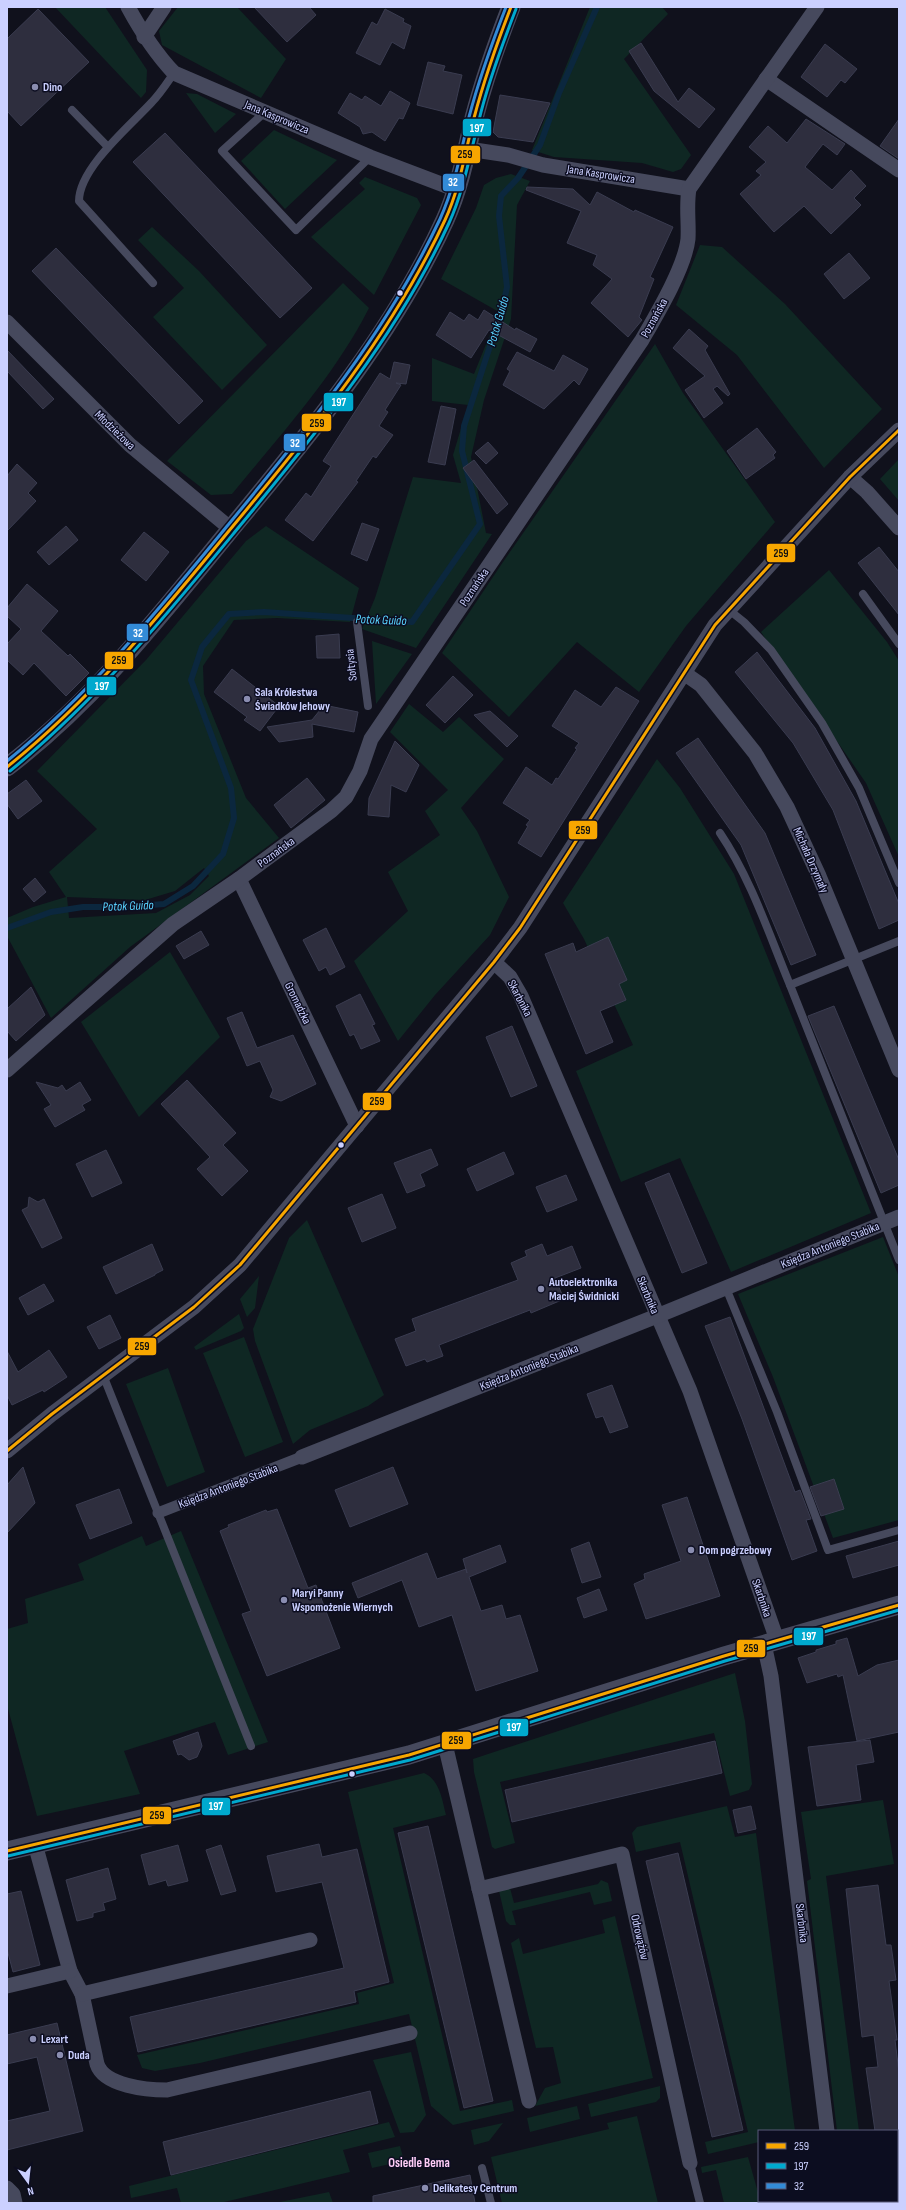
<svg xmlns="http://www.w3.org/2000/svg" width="906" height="2210" font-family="'Sofia Sans Condensed',sans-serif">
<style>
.green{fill:#0f2723;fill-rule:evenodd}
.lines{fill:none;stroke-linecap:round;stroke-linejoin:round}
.stream{stroke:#0b273e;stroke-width:6}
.building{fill:#2e2e3e;stroke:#3a3c50}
.service{stroke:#46495d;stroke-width:8}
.pedestrian{stroke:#46495d;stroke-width:11}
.minor{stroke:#46495d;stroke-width:15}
.tertiary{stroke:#46495d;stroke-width:19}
.bus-1-casing{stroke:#0c0d20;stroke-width:6}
.bus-2-casing{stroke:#0c0d20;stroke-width:6}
.bus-3-casing{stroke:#0c0d20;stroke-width:6}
.bus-1{stroke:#f7a600;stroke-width:3}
.bus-2{stroke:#00a9ce;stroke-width:3}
.bus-3{stroke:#338bd7;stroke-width:3}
.poi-dot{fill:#8a8db0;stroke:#0c0d20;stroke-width:1.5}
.bus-dot{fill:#cbd0ff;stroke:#0c0d20;stroke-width:1.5}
.labels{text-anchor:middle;stroke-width:3;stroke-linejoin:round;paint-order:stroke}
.poi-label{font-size:12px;font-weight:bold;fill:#cbd0ff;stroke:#0c0d20;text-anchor:start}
.street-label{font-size:12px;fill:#cbd0ff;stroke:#0c0d20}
.water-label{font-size:13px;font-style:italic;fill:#59d4ff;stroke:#0c0d20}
.neighbourhood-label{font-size:13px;font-weight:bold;fill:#ffcdf7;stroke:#0c0d20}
.line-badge{stroke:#0c0d20;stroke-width:1.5}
.badge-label{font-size:11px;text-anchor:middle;font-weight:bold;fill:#fff}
.pale-badge-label{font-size:11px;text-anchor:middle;font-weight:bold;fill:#111}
</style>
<rect width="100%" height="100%" fill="#10111c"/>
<!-- green -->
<g class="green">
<polygon points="55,7 105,7 147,70 146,92 141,98"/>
<polygon points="178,7 237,7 286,59 261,98 162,45 159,31"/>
<polygon points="590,7 662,7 668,14 624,59 691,155 681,169 673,172 642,163 554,157 532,150"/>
<polygon points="186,93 197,94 236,114 215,133"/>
<polygon points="274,130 337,160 285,209 241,161"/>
<polygon points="511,174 530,181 517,205 511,319 484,400 471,457 486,533 492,534 416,648 362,629 375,598 413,477 461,483 453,455 468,405 432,401 432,358 474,374 499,312 441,279 476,208 484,185 496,178"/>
<polygon points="365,177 417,198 421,205 374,295 311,237 365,189 359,183"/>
<polygon points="152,227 199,271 267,345 222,390 153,317 184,288 138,240"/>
<polygon points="700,245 722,247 785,304 882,409 824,468 737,355 676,305"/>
<path d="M343 283 369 308C334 377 281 434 232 494L211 495 167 461Z"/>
<polygon points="655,344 683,393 775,522 686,626 639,692 577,642 509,717 442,653 503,562"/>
<polygon points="899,459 899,501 880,479"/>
<path d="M266 526 359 588 350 622 277 618 234 620 203 666 204 694 246 798 279 838 130 947 51 1018 7 936V918L33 907 66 897 49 872 97 829 37 771 146 660 246 541ZM204 868 209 876 190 895 156 913 69 918 67 897 145 900 175 891Z"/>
<polygon points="829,570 887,642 899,661 899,857 866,783 761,632"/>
<polygon points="372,641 412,654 376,704"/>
<polygon points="409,704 443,732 459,717 504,759 461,808 477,831 509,897 490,935 435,995 398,1041 354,961 408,911 388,872 440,835 425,811 448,790 390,732"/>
<polygon points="657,759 680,788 734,874 871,1213 731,1272 680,1158 621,1182 576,1071 633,1045 584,939 563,903"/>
<polygon points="170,952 220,1037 139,1117 81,1022"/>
<polygon points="307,1220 384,1395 368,1406 310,1430 293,1444 255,1341 253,1329 289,1238"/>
<polygon points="883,1237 899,1277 899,1520 833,1538 773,1377 738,1294"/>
<polygon points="259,1276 255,1308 247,1317 240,1299"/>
<polygon points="239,1314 244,1328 241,1331 196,1350 194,1347"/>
<polygon points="244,1337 283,1442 245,1457 203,1353"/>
<polygon points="168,1368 205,1472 167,1487 126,1384"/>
<polygon points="181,1531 268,1742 228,1755 215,1722 124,1751 140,1794 37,1816 7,1705 7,1629 28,1623 25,1599 84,1580 78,1564 142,1536 146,1546"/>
<polygon points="735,1673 745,1721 752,1784 749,1790 730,1796 714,1733 500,1782 515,1843 495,1849 492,1847 474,1772 473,1759"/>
<path d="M424 1773C440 1780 442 1800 446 1815L393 1828 460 2111 512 2100 514 2111 453 2125 431 2106 409 2014 200 2063 155 2071 142 2068 137 2055 359 2004 357 1993 394 1983 348 1792Z"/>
<polygon points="883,1800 894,1864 826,1876 859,2131 837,2131 807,1881 811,1879 801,1812"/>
<polygon points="727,1806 735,1837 756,1833 795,2131 759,2131 759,2142 708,2154 705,2142 748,2132 680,1842 636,1852 632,1833 637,1827"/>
<polygon points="601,1880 608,1883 612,1901 594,1905 590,1892 512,1911 516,1925 510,1925 506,1921 499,1891 510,1888 514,1903 598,1884"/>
<polygon points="615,1916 653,2078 535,2106 545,2088 561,2083 553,2047 536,2048 511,1943 519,1938 523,1954 601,1934 605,1933 602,1920"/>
<polygon points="411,2052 426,2115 414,2132 400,2133 373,2060"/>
<polygon points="660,2086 660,2098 656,2102 591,2117 588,2104"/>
<polygon points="577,2106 580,2119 530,2132 527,2118"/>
<polygon points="637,2116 658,2203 502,2203 491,2157 609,2129 607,2123"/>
<polygon points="389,2122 395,2137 343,2150 350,2172 220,2203 181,2203 177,2188 131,2198 129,2186"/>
<polygon points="503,2123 489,2141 474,2145 471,2130"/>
<polygon points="400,2146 404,2161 372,2168 368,2153"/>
<polygon points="748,2157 761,2203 724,2203 716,2170 702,2173 701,2167"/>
<polygon points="329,2192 333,2203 275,2203"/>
</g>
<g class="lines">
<!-- stream -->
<polyline class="stream" points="7,928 51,912 83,907 126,907 164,904 193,886 223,854 234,818 231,788 191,680 202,647 229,614 264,612 412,622 480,524 462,451 464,426 503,306 507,287 499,216 501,196 518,178 540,145 559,93 597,7"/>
</g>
<!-- building -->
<g class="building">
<polygon points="254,7 309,7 316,15 287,42"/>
<polygon points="38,9 89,62 21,126 7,111 7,39"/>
<polygon points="385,9 404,19 403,22 411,26 404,49 392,42 380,65 356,53 372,22 377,25"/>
<polygon points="641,43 678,102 689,88 715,109 699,128 654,91 629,51"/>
<polygon points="825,44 857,69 845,83 841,80 827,97 801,77"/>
<polygon points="428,62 445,66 443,71 462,75 453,114 417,105"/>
<polygon points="390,91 410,103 403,119 399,118 385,141 372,132 363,134 360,127 338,113 350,93 362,100 365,96 381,106"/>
<polygon points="500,95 550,103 533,142 498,137 493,132"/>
<polygon points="806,119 845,144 837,155 823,144 805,167 832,190 851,170 866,186 854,198 861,205 831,234 804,206 774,232 740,194 761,175 756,171 766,162 749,147 768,126 787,143"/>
<polygon points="899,119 899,159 880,146"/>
<polygon points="165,133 312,288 280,318 133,162"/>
<polygon points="527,187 573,189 590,205 597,192 634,212 635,210 673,227 650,277 654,279 639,317 642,320 628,337 591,303 612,279 593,265 597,255 567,243 581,211 526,190"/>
<polygon points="56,248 203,401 179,424 32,271"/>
<polygon points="849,253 870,278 844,299 824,274"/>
<polygon points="484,310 515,330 516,328 537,339 530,352 489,330 471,358 436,335 450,312 464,321 469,314 478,320"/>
<polygon points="689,329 708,346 705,350 730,394 728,396 717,386 713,389 723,403 704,418 685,390 705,376 673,348"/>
<polygon points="7,350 54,399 43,409 7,371"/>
<polygon points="517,352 554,371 563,355 588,369 579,385 574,380 544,409 503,385 510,371 507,369"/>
<polygon points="394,362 410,365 406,384 396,383 401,385 385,410 388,412 379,426 393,435 376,458 373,456 356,481 358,482 313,541 285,520 306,493 311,497 331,466 323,461 380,373 390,379"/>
<polygon points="441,406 456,409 445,465 428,462"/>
<polygon points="757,428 776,452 773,455 775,458 746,479 727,451"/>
<polygon points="488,442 498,453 486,464 475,453"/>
<polygon points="474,460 508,504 497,514 463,468"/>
<polygon points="17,464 37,483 28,493 36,501 7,531 7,476"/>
<polygon points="362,523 379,529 367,561 351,554"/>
<polygon points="66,526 78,540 49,565 37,552"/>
<polygon points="144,532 169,552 146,581 121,560"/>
<polygon points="879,547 899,572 899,615 858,563"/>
<polygon points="27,584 58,611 41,631 68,656 70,654 89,673 66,696 34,663 23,675 7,660 7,644 21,629 7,616 7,608"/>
<polygon points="339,634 340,658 317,658 316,636"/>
<polygon points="757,652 815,728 856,801 899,904 899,920 879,929 833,810 793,743 735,672"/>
<polygon points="232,669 279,706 260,731 244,720 247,717 214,692"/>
<polygon points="453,676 473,695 445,723 426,705"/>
<polygon points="616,687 639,701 541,857 518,843 528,826 526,825 530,820 503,803 526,767 552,785 556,778 558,779 577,749 575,748 579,743 552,726 575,690 601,707"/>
<polygon points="324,705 358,712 354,732 312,724 313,737 279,742 267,727 312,720"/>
<polygon points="490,711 518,736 507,747 474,715"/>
<polygon points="698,738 765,833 816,955 791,965 741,845 676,753"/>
<polygon points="395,741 419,765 406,792 391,785 389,817 368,815 369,798"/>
<polygon points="307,778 325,800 291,828 274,805"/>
<polygon points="26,780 42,801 18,819 7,804 7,794"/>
<polygon points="35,878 46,892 34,902 23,889"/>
<polygon points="326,928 345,967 330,975 326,967 319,971 303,940"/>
<polygon points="201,931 209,945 184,959 176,946"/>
<polygon points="608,937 627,980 619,984 626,1000 600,1011 613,1042 586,1054 545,954 573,943 576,952"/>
<polygon points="31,987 45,1015 16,1041 7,1031 7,1009"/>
<polygon points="360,994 375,1024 372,1025 380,1041 361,1049 354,1034 350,1036 336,1006"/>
<polygon points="834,1006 899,1160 899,1185 881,1193 808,1016"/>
<polygon points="242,1012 257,1048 293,1035 316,1084 281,1101 270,1097 273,1090 260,1061 247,1066 227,1018"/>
<polygon points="512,1026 537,1086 511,1097 486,1037"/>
<polygon points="187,1080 236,1133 223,1145 248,1171 222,1196 197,1169 210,1157 161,1104"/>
<polygon points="36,1082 58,1088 62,1085 66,1091 80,1082 91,1100 82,1105 85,1110 55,1127 44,1109 51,1105"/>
<polygon points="431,1149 438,1165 420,1174 425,1186 407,1193 394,1163"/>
<polygon points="106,1150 122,1183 92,1197 76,1164"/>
<polygon points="504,1152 514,1174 477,1191 467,1169"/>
<polygon points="669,1173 707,1263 682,1273 645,1183"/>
<polygon points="566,1175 577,1200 547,1212 536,1187"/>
<polygon points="382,1194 396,1228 362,1242 348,1208"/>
<polygon points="29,1197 38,1202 44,1199 62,1238 42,1248 22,1210 28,1207"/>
<polygon points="152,1244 163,1270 155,1274 155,1275 116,1294 103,1267"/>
<polygon points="542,1244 547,1256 572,1246 581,1268 555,1278 564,1299 531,1313 530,1310 439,1345 443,1356 427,1362 425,1359 406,1366 395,1339 416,1331 412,1319 518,1280 511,1263 527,1256 525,1251"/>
<polygon points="44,1284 54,1301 28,1315 19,1298"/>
<polygon points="110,1315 121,1338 99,1349 87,1327"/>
<polygon points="730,1317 795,1492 800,1490 811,1519 806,1520 817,1551 792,1560 742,1419 705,1326"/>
<polygon points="49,1350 67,1377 44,1392 43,1390 12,1405 7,1395 7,1351 18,1372"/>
<polygon points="612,1385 628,1427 610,1433 603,1416 596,1418 587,1394"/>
<polygon points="23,1467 35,1503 7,1533 7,1485"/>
<polygon points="393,1467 408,1504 350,1527 335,1490"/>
<polygon points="834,1479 844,1509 821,1516 810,1487"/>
<polygon points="119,1489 132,1523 90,1539 76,1505"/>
<polygon points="687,1497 720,1596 646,1619 634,1584 645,1579 644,1574 681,1561 662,1505"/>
<polygon points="277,1509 308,1588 316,1585 340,1648 267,1676 242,1614 251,1611 220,1531 229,1527 228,1525 266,1510 267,1512"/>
<polygon points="899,1541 899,1565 853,1578 846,1556"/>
<polygon points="589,1542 601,1577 582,1583 571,1549"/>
<polygon points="500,1545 506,1562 469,1577 481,1611 502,1605 506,1619 520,1615 538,1671 476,1691 452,1615 419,1627 402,1580 358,1598 352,1583 427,1553 437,1579 466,1569 467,1573 463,1559"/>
<polygon points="599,1589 607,1610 584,1618 577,1598"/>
<polygon points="847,1638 858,1676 877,1665 899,1660 899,1732 857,1741 843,1675 838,1677 837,1674 807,1683 798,1658 816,1652 816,1650 836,1644 836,1641"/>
<polygon points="198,1732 202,1746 197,1757 189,1760 181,1754 178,1755 173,1741"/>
<polygon points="870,1740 874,1762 856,1765 861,1800 817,1806 808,1747"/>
<polygon points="715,1741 722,1773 512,1822 505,1790"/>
<polygon points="751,1806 756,1829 738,1833 733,1810"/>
<polygon points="428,1826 493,2101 464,2108 398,1833"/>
<polygon points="319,1844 322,1857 357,1849 389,1982 354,1991 356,2002 138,2052 130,2017 344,1968 322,1882 276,1892 267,1856"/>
<polygon points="178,1845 188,1881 168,1886 166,1880 149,1885 141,1855"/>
<polygon points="221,1845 236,1891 221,1895 206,1850"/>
<polygon points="678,1853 743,2130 712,2137 646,1861"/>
<polygon points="108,1868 116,1899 103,1903 105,1910 93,1913 93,1917 77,1921 66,1880"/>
<polygon points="878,1885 886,1945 891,1945 896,1980 889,1981 897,2040 895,2040 899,2073 899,2131 875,2131 866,2068 878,2067 874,2035 862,2037 846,1889"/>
<polygon points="21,1891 40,1965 13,1972 7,1949 7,1894"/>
<polygon points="57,2023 83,2131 7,2150 7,2121 50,2111 37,2057 7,2064 7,2035"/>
<polygon points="370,2091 378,2123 171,2175 163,2142"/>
<polygon points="470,2175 475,2203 373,2203 373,2196"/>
</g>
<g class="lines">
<!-- service -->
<g class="service">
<polyline points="72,110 108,147"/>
<polyline points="265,112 222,151 296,230 370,157"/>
<path d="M153 283 79 201C79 168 130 126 152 102 160 94 167 83 174 73"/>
<polyline points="863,594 899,644"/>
<polyline points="729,610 744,622 771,650 822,723 859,788 899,883"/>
<polyline points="357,622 368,706"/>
<path d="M720 833C751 879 769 934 790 985"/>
<polyline points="899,941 790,985 899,1260"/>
<polyline points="726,1288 777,1412 828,1550 899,1530"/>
<polyline points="103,1375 251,1746"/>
<polyline points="690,2163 700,2203"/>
<polyline points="482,2168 491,2203"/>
</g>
<!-- pedestrian -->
<polyline class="pedestrian" points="158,1513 302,1457"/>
<!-- minor -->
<g class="minor">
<path d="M128 7C141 31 155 53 174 73L370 157 457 190"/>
<polyline points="144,37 164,7"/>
<polyline points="766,79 899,170"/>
<polyline points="468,149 508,155 543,165 689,189"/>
<polyline points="7,322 130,445 231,529"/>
<polyline points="850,477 867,492 899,528"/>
<polyline points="684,673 701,685 755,753 787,807 819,876 899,1070"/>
<polyline points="239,879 357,1126"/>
<polyline points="494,962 510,977 521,996 690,1391 777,1640"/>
<path d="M7 1070 173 924 239 879 331 811 346 797 360 771 371 739 642 340C657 314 685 267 688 239 689 222 686 206 689 189L817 7"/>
<polyline points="7,1451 52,1414 194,1307 240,1265 494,962 520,928 715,625 850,477 899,430"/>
<polyline points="302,1457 657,1316 899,1217"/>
<polyline points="764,1644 771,1676 827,2131"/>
<polyline points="445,1744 529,2101"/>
<path d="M35 1844 70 1971 82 1994 97 2064C104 2086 147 2090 167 2090L410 2033"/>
<polyline points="479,1889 622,1854 690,2163"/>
<polyline points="7,1986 70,1971"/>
<polyline points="82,1994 310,1940"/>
<polyline points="7,2188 13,2194 15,2203"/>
<polyline points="835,2201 836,2203"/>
</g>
<!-- tertiary -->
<g class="tertiary">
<path d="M7 767C95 700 161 614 230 530 310 433 392 336 445 220 460 187 466 153 474 118 484 80 497 43 511 7"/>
<polyline points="7,1851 409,1755 724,1656 899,1605"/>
</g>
<defs>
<g id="bus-1">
<path d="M7 767C94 697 162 612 233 526 312 431 392 334 445 220 460 188 465 152 474 118 484 80 497 43 511 7"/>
<polyline points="7,1451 52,1414 194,1307 240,1265 494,962 520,928 715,625 850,477 899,430"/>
<polyline points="7,1851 409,1755 724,1656 899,1605"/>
</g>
<g id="bus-2">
<path d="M10 771C96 701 164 618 234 533 314 436 396 338 449 223 464 190 470 154 479 120 488 82 502 45 516 9"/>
<polyline points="8,1856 410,1760 725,1661 899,1610"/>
</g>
<path id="bus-3" d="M7 761C92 692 159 609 228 525 307 429 387 332 440 219 455 186 461 151 469 117 479 79 492 43 506 7"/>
</defs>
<!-- bus-1 casing -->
<use href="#bus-1" class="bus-1-casing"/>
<!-- bus-2 casing -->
<use href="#bus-2" class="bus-2-casing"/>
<!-- bus-3 casing -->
<use href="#bus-3" class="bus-3-casing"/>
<!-- bus-1 -->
<use href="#bus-1" class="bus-1"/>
<!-- bus-2 -->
<use href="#bus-2" class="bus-2"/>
<!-- bus-3 -->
<use href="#bus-3" class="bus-3"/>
</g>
<!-- markers -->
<g class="poi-dot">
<circle cx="35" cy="87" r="4"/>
<circle cx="247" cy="699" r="4"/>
<circle cx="541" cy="1289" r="4"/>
<circle cx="691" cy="1550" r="4"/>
<circle cx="284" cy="1600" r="4"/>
<circle cx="33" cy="2039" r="4"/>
<circle cx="60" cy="2055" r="4"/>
<circle cx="425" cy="2188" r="4"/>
</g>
<g class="bus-dot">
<circle cx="400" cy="293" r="3.5"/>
<circle cx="341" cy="1145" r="3.5"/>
<circle cx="352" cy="1774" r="3.5"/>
</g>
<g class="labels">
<!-- poi labels -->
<g class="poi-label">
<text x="43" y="91">Dino</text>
<text x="255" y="696">Sala Królestwa<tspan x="255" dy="14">Świadków Jehowy</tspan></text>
<text x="549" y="1286">Autoelektronika<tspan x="549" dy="14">Maciej Świdnicki</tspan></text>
<text x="699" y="1554">Dom pogrzebowy</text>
<text x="292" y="1597">Maryi Panny<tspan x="292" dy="14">Wspomożenie Wiernych</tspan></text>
<text x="41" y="2043">Lexart</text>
<text x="68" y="2059">Duda</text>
<text x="433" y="2192">Delikatesy Centrum</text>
</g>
<!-- street labels -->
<g class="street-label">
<text transform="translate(277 117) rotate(23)" y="4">Jana Kasprowicza</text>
<text transform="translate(601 174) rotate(9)" y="4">Jana Kasprowicza</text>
<text transform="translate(654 318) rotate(-61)" y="4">Poznańska</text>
<text transform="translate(115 430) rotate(44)" y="4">Młodzieżowa</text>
<text transform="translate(474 587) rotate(-56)" y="4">Poznańska</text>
<text transform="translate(351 665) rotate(-96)" y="4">Sołtysia</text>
<text transform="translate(276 852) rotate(-36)" y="4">Poznańska</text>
<text transform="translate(811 860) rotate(66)" y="4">Michała Drzymały</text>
<text transform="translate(520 998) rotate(62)" y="4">Skarbnika</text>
<text transform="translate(298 1003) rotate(64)" y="4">Gromadzka</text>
<text transform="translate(830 1245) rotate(-22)" y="4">Księdza Antoniego Stabika</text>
<text transform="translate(648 1295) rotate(67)" y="4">Skarbnika</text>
<text transform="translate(529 1367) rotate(-22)" y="4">Księdza Antoniego Stabika</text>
<text transform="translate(228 1486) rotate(-21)" y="4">Księdza Antoniego Stabika</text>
<text transform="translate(762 1598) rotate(71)" y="4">Skarbnika</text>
<text transform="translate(802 1923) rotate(83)" y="4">Skarbnika</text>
<text transform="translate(640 1937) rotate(77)" y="4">Odrowążów</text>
</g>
<!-- water labels -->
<g class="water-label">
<text transform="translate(497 321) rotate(-74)" y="5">Potok Guido</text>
<text transform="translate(381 619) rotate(2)" y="5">Potok Guido</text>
<text transform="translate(128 905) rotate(-2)" y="5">Potok Guido</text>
</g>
<!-- neighbourhood labels -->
<g class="neighbourhood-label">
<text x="419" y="2167">Osiedle Bema</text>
</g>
</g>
<g class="line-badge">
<rect x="462" y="118" width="30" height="19" rx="4" fill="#00a9ce"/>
<rect x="450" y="145" width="31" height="19" rx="4" fill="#f7a600"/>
<rect x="442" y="173" width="23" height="19" rx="4" fill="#338bd7"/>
<rect x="323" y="392" width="31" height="20" rx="4" fill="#00a9ce"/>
<rect x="301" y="413" width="31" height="19" rx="4" fill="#f7a600"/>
<rect x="283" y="433" width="23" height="19" rx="4" fill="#338bd7"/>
<rect x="766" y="543" width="30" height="20" rx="4" fill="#f7a600"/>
<rect x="126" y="623" width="23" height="19" rx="4" fill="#338bd7"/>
<rect x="104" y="651" width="30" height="19" rx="4" fill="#f7a600"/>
<rect x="86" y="676" width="31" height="20" rx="4" fill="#00a9ce"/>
<rect x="568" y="820" width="30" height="20" rx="4" fill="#f7a600"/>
<rect x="362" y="1092" width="30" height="19" rx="4" fill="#f7a600"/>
<rect x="127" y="1337" width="30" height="19" rx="4" fill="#f7a600"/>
<rect x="793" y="1627" width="31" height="19" rx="4" fill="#00a9ce"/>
<rect x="736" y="1639" width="30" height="19" rx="4" fill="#f7a600"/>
<rect x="499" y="1718" width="30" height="19" rx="4" fill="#00a9ce"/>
<rect x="441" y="1731" width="31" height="19" rx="4" fill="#f7a600"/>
<rect x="201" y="1797" width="30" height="19" rx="4" fill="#00a9ce"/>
<rect x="142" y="1806" width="30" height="19" rx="4" fill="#f7a600"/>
</g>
<g class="badge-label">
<text x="477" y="132">197</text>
<text x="453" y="186">32</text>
<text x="339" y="406">197</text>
<text x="295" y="447">32</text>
<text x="138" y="637">32</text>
<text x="102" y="690">197</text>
<text x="809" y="1640">197</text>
<text x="514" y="1731">197</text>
<text x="216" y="1810">197</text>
</g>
<g class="pale-badge-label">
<text x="465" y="158">259</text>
<text x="317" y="427">259</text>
<text x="781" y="557">259</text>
<text x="119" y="664">259</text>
<text x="583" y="834">259</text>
<text x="377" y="1105">259</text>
<text x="142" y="1350">259</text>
<text x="751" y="1652">259</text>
<text x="456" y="1744">259</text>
<text x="157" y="1819">259</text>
</g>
<!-- border -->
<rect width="906" height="2210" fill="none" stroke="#cbd0ff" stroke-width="16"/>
<!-- legend -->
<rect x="758" y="2130" width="140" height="72" fill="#0c0d20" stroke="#585b79"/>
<rect x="766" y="2143" width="20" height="6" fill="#f7a600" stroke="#585b79"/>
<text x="794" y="2150" font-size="12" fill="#cbd0ff">259</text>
<rect x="766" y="2163" width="20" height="6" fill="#00a9ce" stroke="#585b79"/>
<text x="794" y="2170" font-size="12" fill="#cbd0ff">197</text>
<rect x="766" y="2183" width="20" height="6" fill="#338bd7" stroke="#585b79"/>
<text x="794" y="2190" font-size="12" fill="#cbd0ff">32</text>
<!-- north arrow -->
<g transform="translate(28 2182) rotate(165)" stroke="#0c0d20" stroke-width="3" paint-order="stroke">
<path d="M0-3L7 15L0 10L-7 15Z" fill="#cbd0ff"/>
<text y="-6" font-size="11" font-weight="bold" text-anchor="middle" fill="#cbd0ff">N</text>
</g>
</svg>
